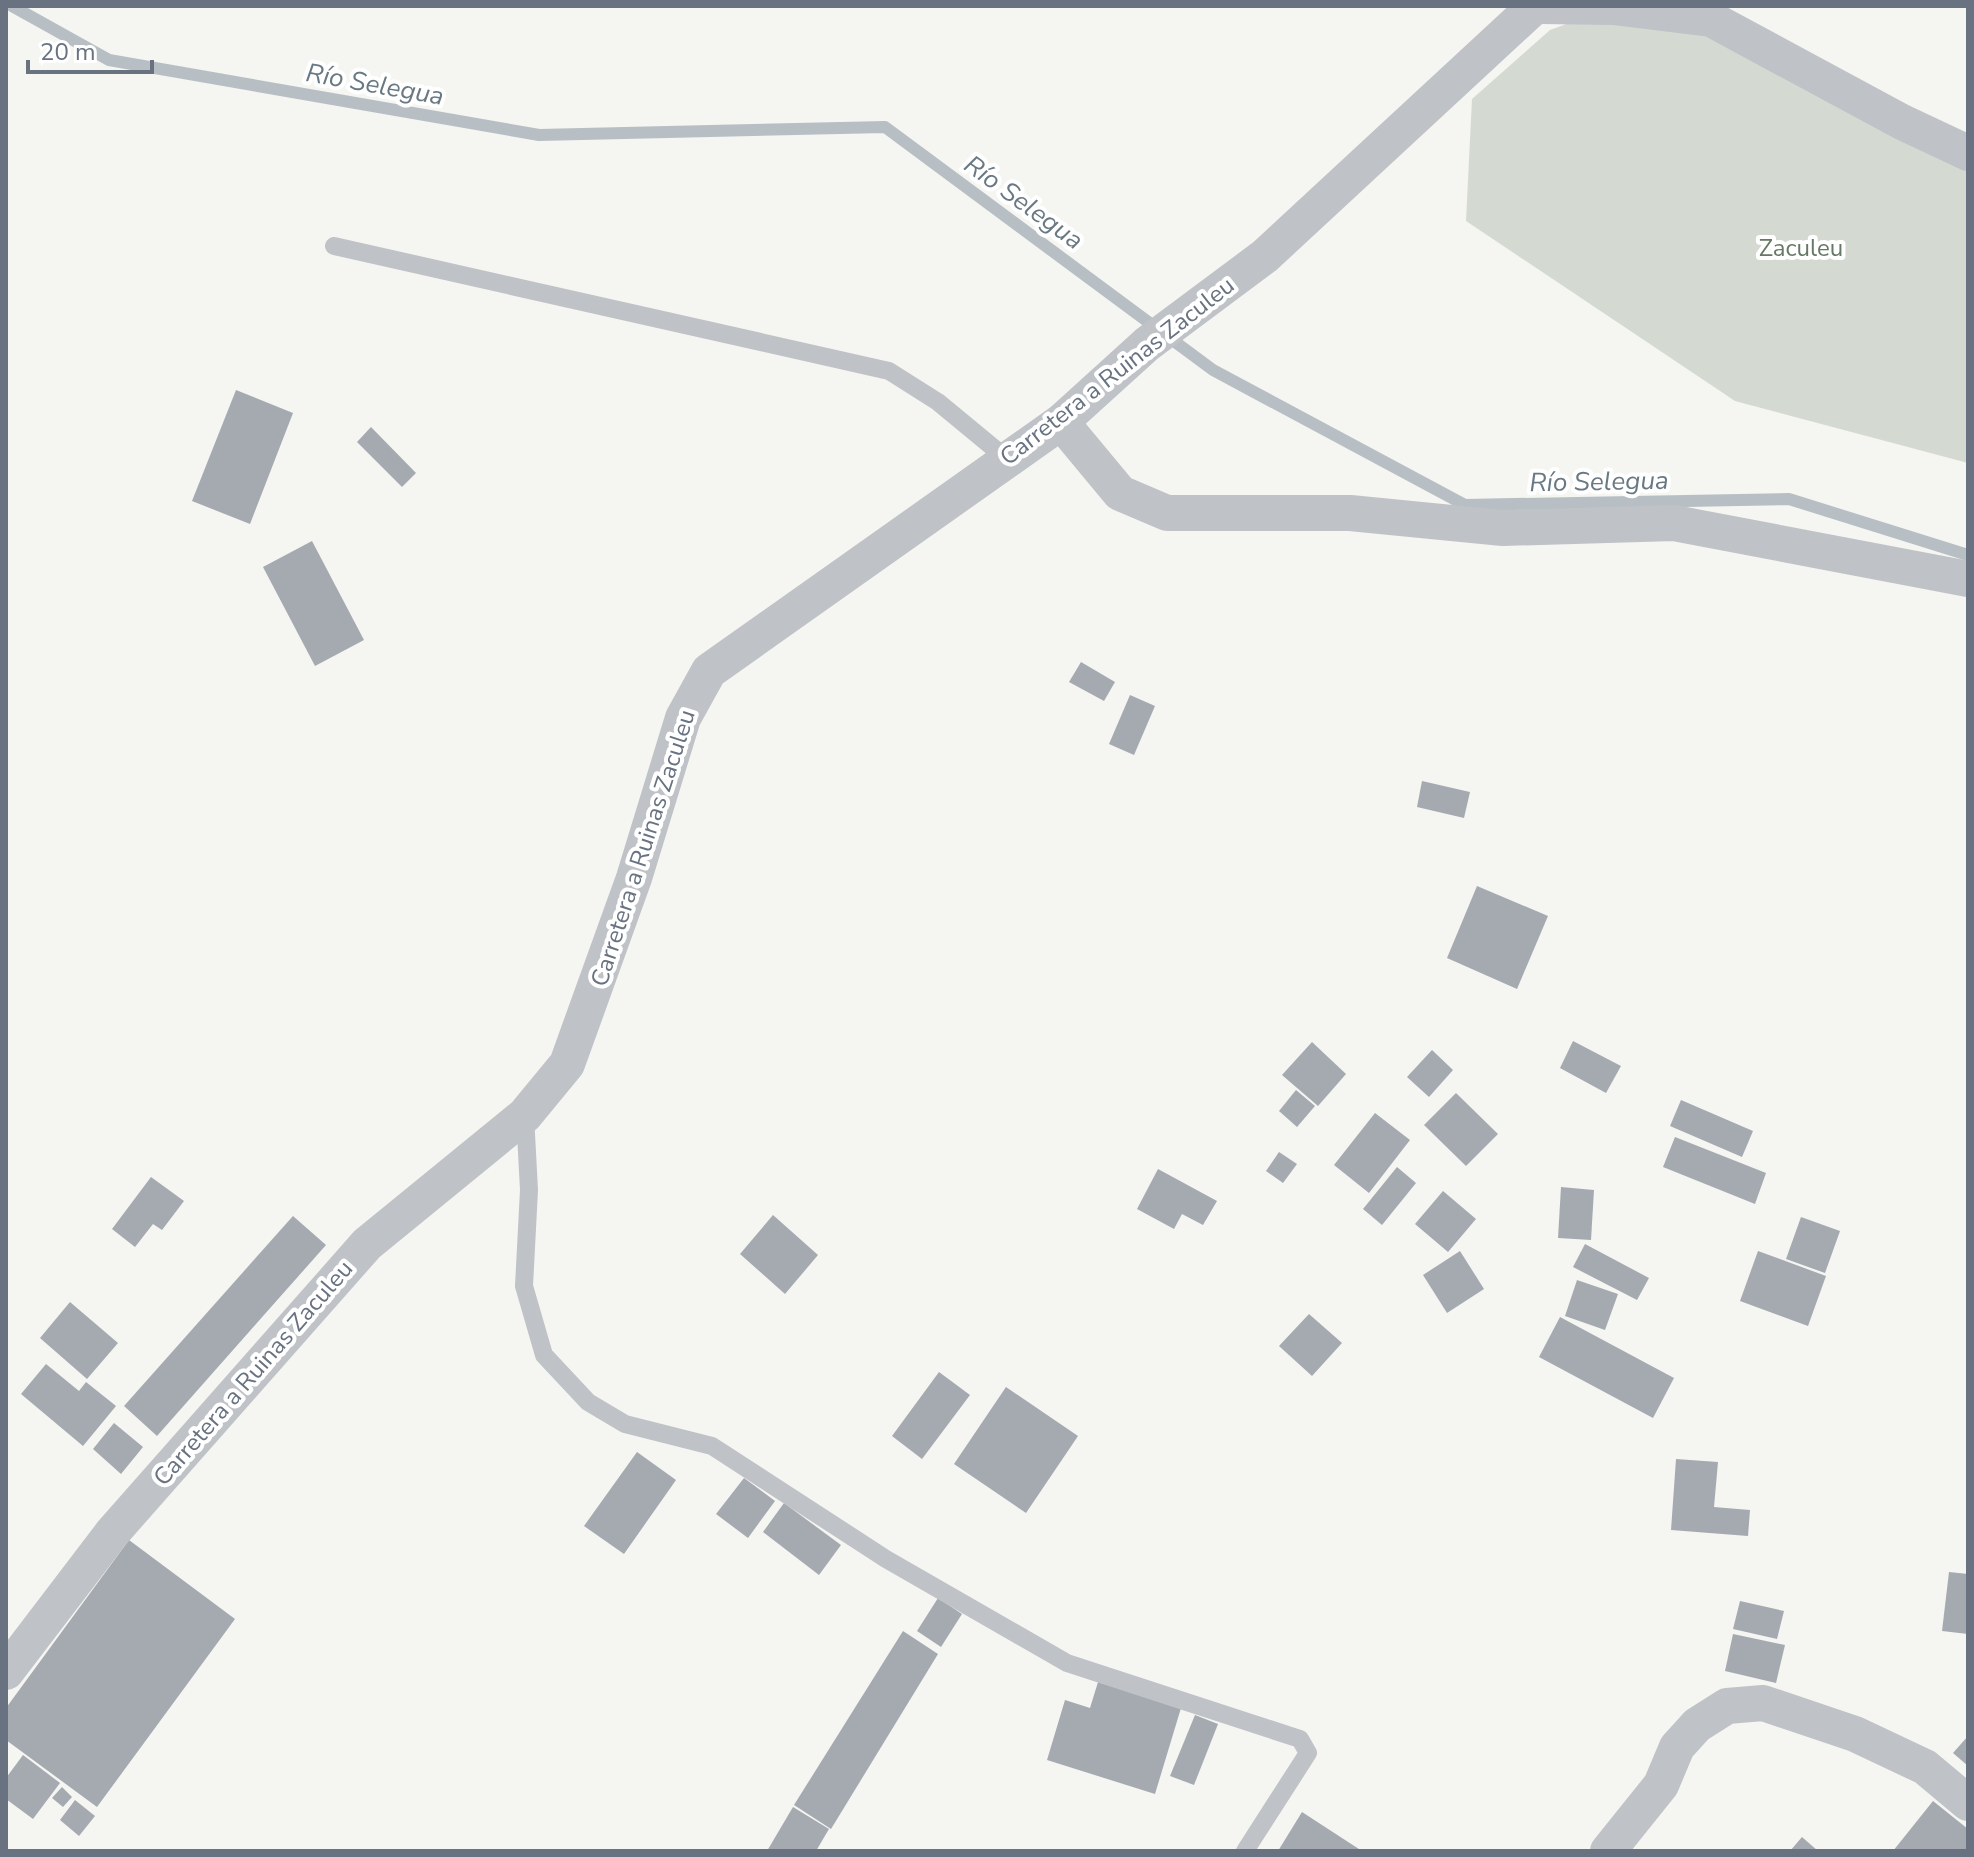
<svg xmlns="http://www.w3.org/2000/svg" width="1974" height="1857" font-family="'Nunito Sans',sans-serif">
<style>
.green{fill:#d4dad2}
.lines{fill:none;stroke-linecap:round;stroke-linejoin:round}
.stream{stroke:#b7bfc4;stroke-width:12}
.building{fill:#a5aab1}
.lane{stroke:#bfc2c6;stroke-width:18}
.street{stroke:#bfc2c6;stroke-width:36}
.labels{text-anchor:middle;stroke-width:8;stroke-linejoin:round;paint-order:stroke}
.park-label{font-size:24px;fill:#677866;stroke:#fff}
.street-label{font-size:24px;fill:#687280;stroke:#fff}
.water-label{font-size:26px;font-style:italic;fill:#697983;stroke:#fff}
</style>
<rect width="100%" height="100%" fill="#f5f5f2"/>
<!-- green -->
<polygon class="green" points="1613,7 1711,19 1968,149 1968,463 1735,401 1466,221 1472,99 1550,30"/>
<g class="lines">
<!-- stream -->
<polyline class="stream" points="12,6 109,60 539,135 885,127 1213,370 1465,505 1789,499 1968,555"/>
</g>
<!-- building -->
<g class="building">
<polygon points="236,390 293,413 250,524 192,501"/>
<polygon points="371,427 416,473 402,487 357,442"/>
<polygon points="312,541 364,640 315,666 263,567"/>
<polygon points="1081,662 1115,682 1104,701 1069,682"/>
<polygon points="1130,695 1155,706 1134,755 1109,744"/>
<polygon points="1422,781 1470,792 1464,818 1417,807"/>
<polygon points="1477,886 1548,916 1517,989 1447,958"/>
<polygon points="1573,1041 1621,1066 1606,1093 1560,1068"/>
<polygon points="1312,1042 1346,1074 1318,1106 1282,1075"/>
<polygon points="1432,1050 1453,1070 1429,1097 1407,1077"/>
<polygon points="1296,1090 1315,1106 1297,1127 1279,1111"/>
<polygon points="1456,1093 1498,1134 1466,1166 1424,1125"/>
<polygon points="1681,1100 1753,1131 1742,1157 1670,1126"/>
<polygon points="1375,1113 1410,1140 1369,1193 1334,1165"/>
<polygon points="1675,1137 1766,1173 1755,1204 1663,1167"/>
<polygon points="1279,1152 1297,1164 1283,1183 1266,1171"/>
<polygon points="1397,1167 1416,1183 1382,1225 1363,1209"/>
<polygon points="1158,1169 1217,1201 1203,1225 1182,1214 1174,1229 1137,1209"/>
<polygon points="151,1177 184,1201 162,1230 153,1224 135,1247 112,1229"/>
<polygon points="1561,1187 1594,1190 1591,1240 1558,1238"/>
<polygon points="1443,1191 1476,1219 1448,1252 1415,1224"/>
<polygon points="773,1215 818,1255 785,1294 740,1254"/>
<polygon points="293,1216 326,1245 157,1436 124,1406"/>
<polygon points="1801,1217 1840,1231 1825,1273 1786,1259"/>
<polygon points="1585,1244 1649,1278 1637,1300 1573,1267"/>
<polygon points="1460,1251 1484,1289 1447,1313 1423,1275"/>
<polygon points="1758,1251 1826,1276 1808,1326 1740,1301"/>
<polygon points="1577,1280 1618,1294 1605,1330 1565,1316"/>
<polygon points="70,1302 118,1343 87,1379 40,1338"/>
<polygon points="1309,1314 1342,1343 1312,1376 1279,1346"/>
<polygon points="1560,1317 1674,1378 1653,1418 1539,1357"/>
<polygon points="46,1364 79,1391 86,1382 116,1406 83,1446 21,1394"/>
<polygon points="939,1372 970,1395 922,1459 892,1436"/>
<polygon points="1006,1387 1078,1436 1026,1513 954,1464"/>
<polygon points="114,1423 143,1447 121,1474 93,1449"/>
<polygon points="637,1452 676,1480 624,1554 584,1526"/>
<polygon points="1676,1459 1718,1462 1714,1507 1750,1510 1748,1536 1671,1530"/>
<polygon points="744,1478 775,1501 748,1538 716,1514"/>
<polygon points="784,1503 841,1545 819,1575 763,1532"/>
<polygon points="129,1540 235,1619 97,1807 6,1740 6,1708"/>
<polygon points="1949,1572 1968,1574 1968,1634 1942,1631"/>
<polygon points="938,1598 962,1614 941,1647 917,1631"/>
<polygon points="1740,1601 1784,1611 1777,1639 1733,1629"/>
<polygon points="903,1631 938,1654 831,1829 794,1805"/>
<polygon points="1733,1634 1785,1645 1776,1683 1725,1671"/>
<polygon points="1098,1682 1181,1708 1155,1794 1047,1760 1065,1700 1090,1708"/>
<polygon points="1195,1715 1218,1724 1194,1785 1170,1776"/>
<polygon points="1968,1736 1968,1766 1953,1753"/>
<polygon points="23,1755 60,1783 33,1819 6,1799 6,1778"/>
<polygon points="62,1787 72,1797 63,1807 52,1798"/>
<polygon points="75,1800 95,1816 79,1836 60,1820"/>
<polygon points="1933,1801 1968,1829 1968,1851 1893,1851"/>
<polygon points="793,1807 829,1829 816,1851 767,1851"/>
<polygon points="1302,1812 1362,1851 1278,1851"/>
<polygon points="1802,1837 1818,1851 1790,1851"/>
</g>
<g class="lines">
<!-- lane -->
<g class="lane">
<polyline points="334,246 889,371 938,402 1007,459"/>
<polyline points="525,1115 529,1190 524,1286 544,1355 588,1402 625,1424 712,1446 886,1559 1067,1663 1300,1739 1308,1753 1245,1851"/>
</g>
<!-- street -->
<g class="street">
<polyline points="1542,6 1613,7 1711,19 1902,122 1968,153"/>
<polyline points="1061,422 1120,493 1167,513 1350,513 1503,528 1674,523 1968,579"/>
<polyline points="6,1672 112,1533 367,1244 525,1115 567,1064 634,878 683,718 709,671 1061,422 1147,344 1265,256 1535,6"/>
<polyline points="1608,1851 1661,1785 1677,1747 1697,1725 1727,1706 1763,1703 1855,1734 1925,1767 1968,1803"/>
</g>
</g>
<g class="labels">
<!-- park labels -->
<g class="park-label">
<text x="1801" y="256">Zaculeu</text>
</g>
<!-- street labels -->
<g class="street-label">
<text transform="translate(1117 371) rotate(-38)" y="8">Carretera a Ruinas Zaculeu</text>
<text transform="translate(643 848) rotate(-72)" y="8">Carretera a Ruinas Zaculeu</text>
<text transform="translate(253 1373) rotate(-49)" y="8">Carretera a Ruinas Zaculeu</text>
</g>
<!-- water labels -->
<g class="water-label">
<text transform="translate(375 84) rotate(10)" y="9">Río Selegua</text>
<text transform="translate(1024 202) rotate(36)" y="9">Río Selegua</text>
<text transform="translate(1599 481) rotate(-1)" y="9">Río Selegua</text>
</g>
</g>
<!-- border -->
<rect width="1974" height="1857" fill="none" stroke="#687280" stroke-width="16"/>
<!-- scale -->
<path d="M28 60v12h124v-12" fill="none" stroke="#687280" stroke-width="4"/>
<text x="40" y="60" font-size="24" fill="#687280" stroke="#ffffff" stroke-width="6" paint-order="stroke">20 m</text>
</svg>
